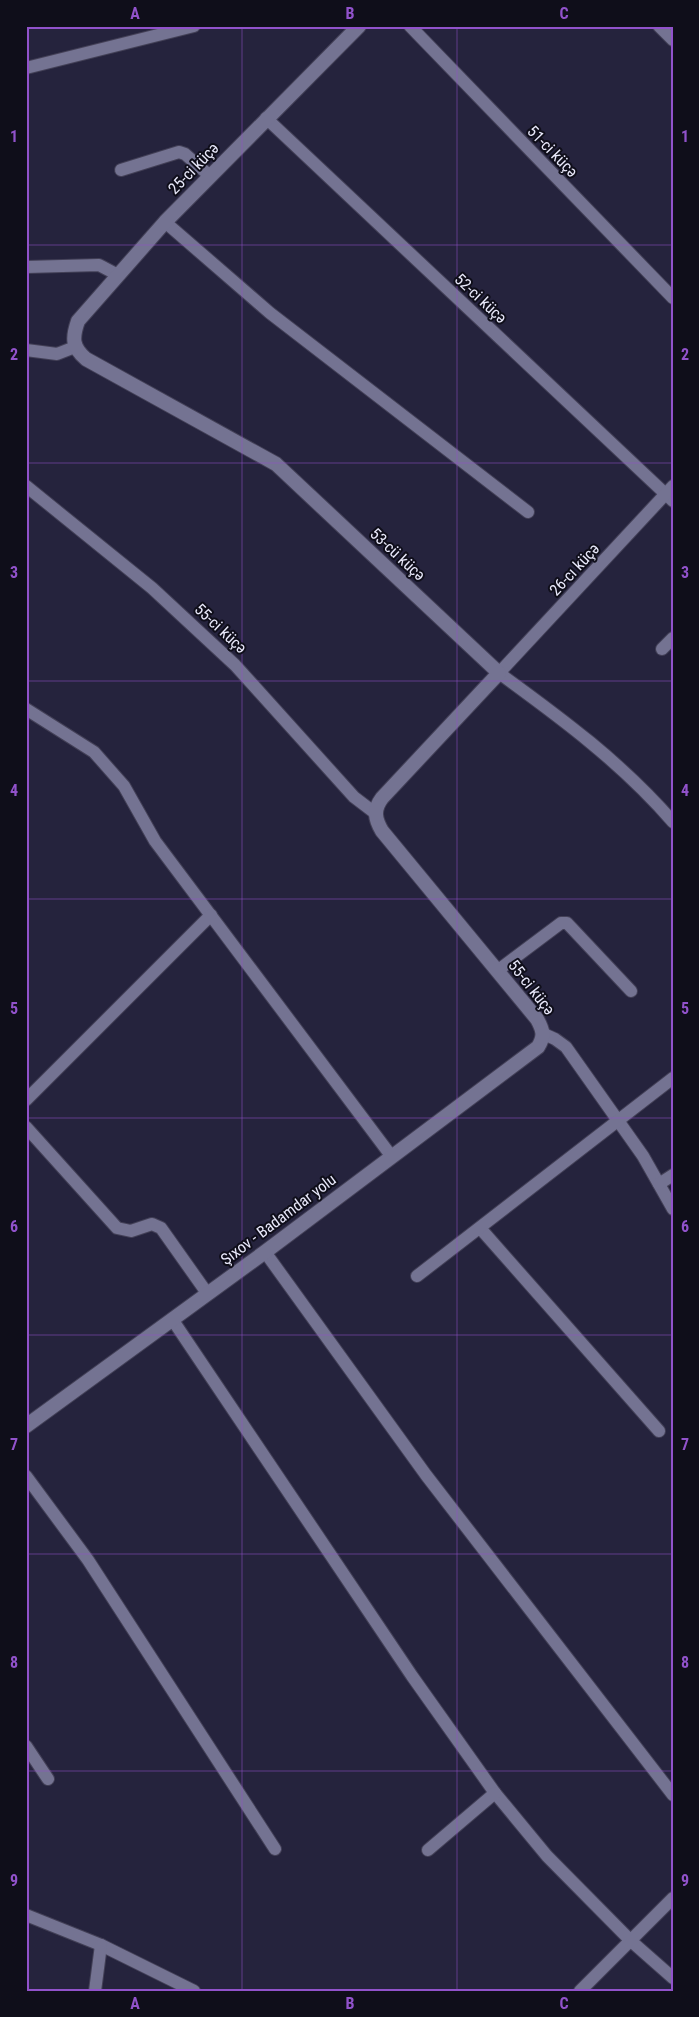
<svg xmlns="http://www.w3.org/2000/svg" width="699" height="2017" font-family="'Roboto Condensed',sans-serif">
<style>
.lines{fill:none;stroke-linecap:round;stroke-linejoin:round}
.minor-casing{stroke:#434057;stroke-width:14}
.tertiary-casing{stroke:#434057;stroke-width:16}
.minor{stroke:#747392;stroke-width:12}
.tertiary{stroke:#747392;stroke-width:14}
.grid{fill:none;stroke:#9152cb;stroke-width:1;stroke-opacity:0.55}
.labels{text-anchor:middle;stroke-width:4;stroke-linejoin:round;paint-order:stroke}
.street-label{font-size:16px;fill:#e9e9fb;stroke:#0f0e1a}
.neatline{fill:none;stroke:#9152cb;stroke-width:2}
.grid-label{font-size:16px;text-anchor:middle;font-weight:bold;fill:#9152cb}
</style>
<rect width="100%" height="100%" fill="#25233d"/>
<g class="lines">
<defs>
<g id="minor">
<polyline points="410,26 673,298"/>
<polyline points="659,26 673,40"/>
<polyline points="26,68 194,26"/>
<polyline points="266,118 673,501"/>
<polyline points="121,170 179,152 185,154 210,176"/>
<polyline points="165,222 270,313 528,512"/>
<polyline points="26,267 99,265 118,275"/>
<polyline points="26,350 57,354 75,347"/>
<polyline points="26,486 152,588 235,665 354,797 375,813"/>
<path d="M673 486 499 673C561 718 622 763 673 822"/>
<polyline points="662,649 673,638"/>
<polyline points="26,709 94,752 124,786 155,841 392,1157"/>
<polyline points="497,971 561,923 567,923 631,991"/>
<polyline points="544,1034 555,1039 566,1047 643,1156 673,1209"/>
<polyline points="26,1100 211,915"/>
<polyline points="26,1127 117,1228 131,1231 152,1224 161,1228 207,1293"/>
<polyline points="659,1184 673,1175"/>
<polyline points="480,1228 659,1431"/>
<polyline points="265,1252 426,1475 673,1795"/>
<polyline points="417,1276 673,1078"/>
<polyline points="172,1319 412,1676 495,1793 547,1856 631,1941 673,1978"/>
<polyline points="26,1476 88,1560 275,1849"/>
<polyline points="26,1746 48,1779"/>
<polyline points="428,1850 495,1793"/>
<polyline points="26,1915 101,1945 194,1991"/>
<polyline points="95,1991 101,1945"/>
<polyline points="580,1991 673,1898"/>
</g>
<path id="tertiary" d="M26 1426 265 1252 538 1047C545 1036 543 1030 537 1019L382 831C375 819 373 810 382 798L499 673 276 464 86 359C72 347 72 338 78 321L165 222 359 26"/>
</defs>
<!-- minor casing -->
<use href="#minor" class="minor-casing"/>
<!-- tertiary casing -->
<use href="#tertiary" class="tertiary-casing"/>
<!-- minor -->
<use href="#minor" class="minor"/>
<!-- tertiary -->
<use href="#tertiary" class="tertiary"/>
</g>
<!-- grid -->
<path class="grid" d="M242 26V1991M457 26V1991M26 245H673M26 463H673M26 681H673M26 899H673M26 1118H673M26 1335H673M26 1554H673M26 1771H673"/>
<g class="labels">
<!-- street labels -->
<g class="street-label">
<text transform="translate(553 151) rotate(46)" y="6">51-ci küçə</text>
<text transform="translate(193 168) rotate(-46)" y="6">25-ci küçə</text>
<text transform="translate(481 298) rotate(43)" y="6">52-ci küçə</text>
<text transform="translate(398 554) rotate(43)" y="6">53-cü küçə</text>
<text transform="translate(574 569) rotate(-47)" y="6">26-cı küçə</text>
<text transform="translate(221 628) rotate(43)" y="6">55-ci küçə</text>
<text transform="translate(532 987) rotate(52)" y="6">55-ci küçə</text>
<text transform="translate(278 1219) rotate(-37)" y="6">Şıxov - Badamdar yolu</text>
</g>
</g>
<!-- border -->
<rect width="699" height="2017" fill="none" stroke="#0f0e1a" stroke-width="55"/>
<rect x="28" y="28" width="644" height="1962" class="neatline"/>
<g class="grid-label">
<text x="135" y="19">A</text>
<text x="350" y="19">B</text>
<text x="564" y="19">C</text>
<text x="14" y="142">1</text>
<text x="685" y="142">1</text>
<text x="14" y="360">2</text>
<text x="685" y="360">2</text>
<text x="14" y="578">3</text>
<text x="685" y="578">3</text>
<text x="14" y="796">4</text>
<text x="685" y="796">4</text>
<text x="14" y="1014">5</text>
<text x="685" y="1014">5</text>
<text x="14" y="1232">6</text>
<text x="685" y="1232">6</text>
<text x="14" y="1450">7</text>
<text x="685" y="1450">7</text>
<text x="14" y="1668">8</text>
<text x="685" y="1668">8</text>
<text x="14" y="1886">9</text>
<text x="685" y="1886">9</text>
<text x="135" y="2009">A</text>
<text x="350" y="2009">B</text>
<text x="564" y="2009">C</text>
</g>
</svg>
